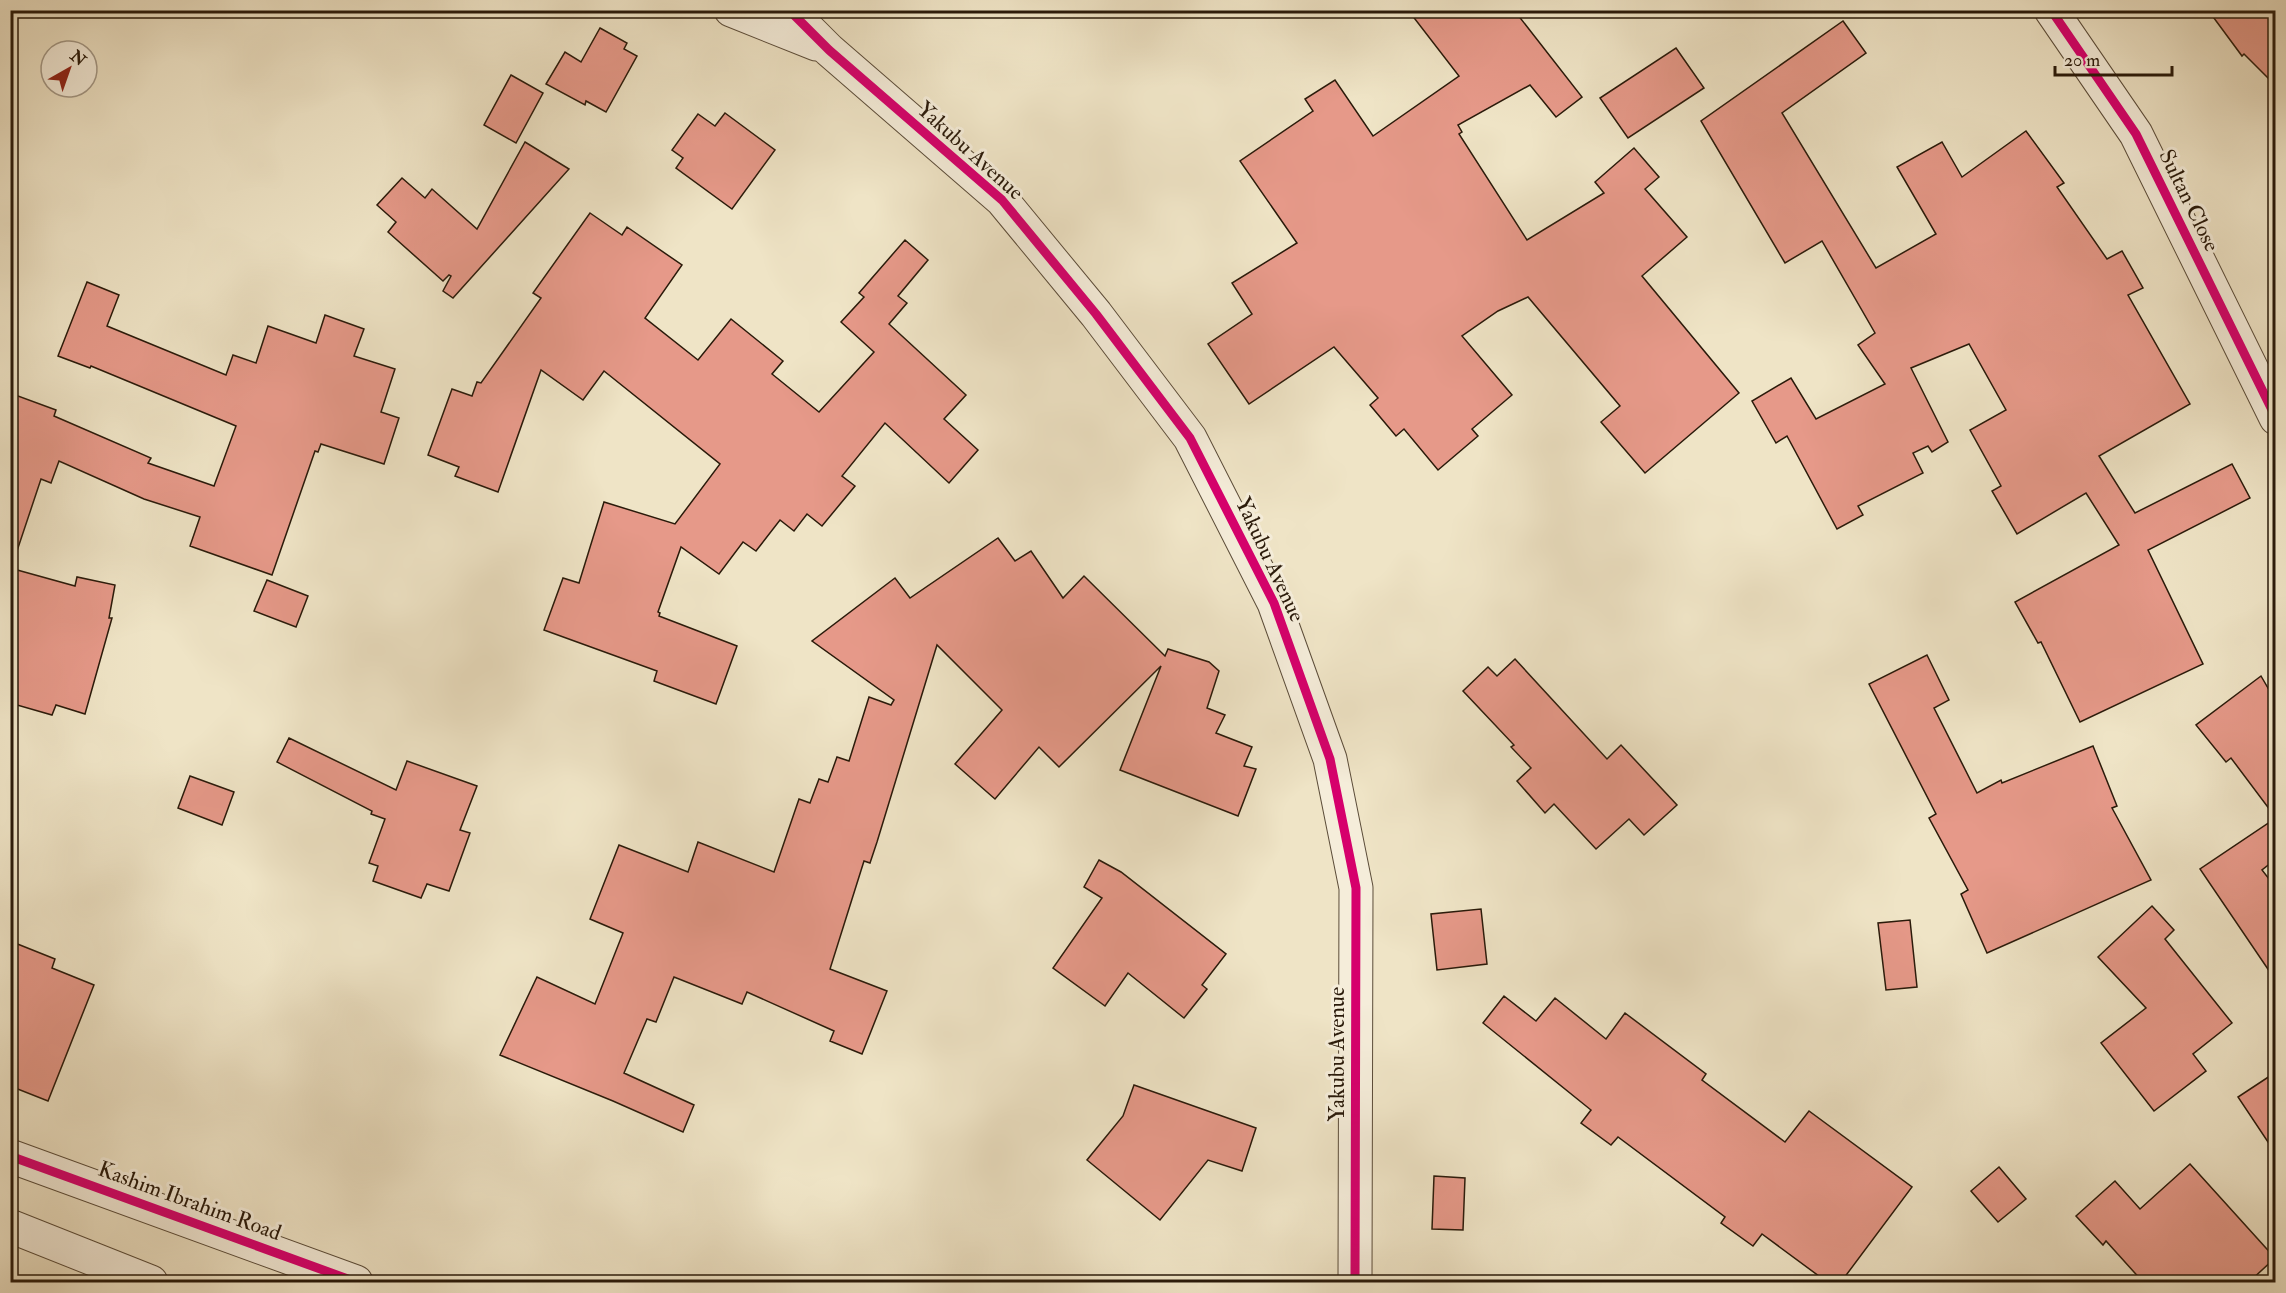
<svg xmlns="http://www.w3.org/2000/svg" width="2286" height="1293" font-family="'IM FELL Double Pica',serif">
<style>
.building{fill:#e69989;stroke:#2a1a0a;stroke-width:1.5}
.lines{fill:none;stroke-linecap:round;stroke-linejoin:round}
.minor-casing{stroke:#5b4c39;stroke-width:35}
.minor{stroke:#f5edda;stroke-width:33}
.cycleway-casing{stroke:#f5edda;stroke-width:13}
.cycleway{stroke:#d6006c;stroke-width:9}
.labels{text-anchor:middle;stroke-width:6;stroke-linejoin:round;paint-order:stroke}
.street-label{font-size:22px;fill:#2a1a0a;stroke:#f5edda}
</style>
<rect width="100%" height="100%" fill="#efe4c6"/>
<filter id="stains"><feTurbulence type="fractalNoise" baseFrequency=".00333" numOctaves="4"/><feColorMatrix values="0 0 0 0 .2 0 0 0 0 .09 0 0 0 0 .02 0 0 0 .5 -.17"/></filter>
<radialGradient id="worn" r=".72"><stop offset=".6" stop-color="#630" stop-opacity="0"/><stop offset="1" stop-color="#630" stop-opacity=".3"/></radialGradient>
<!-- building -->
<g class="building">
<polygon points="1408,10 1514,10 1582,97 1556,117 1530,85 1458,125 1462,132 1459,134 1527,240 1604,193 1595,182 1634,148 1659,177 1645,189 1687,237 1642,276 1739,393 1645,473 1601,422 1620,406 1528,297 1498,311 1462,336 1512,395 1472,429 1478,436 1438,470 1404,429 1396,436 1370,405 1378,398 1334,347 1249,404 1208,344 1252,314 1232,283 1297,243 1240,161 1313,111 1305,99 1335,80 1373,136 1459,76"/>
<polygon points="2208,10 2276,10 2276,86 2244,54 2242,56"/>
<polygon points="1843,21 1866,53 1782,113 1876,268 1936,234 1897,167 1942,142 1962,177 2026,131 2064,183 2057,187 2107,259 2122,251 2143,288 2128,295 2190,404 2099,456 2135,513 2232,464 2250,498 2148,550 2203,664 2080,722 2041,642 2038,643 2015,602 2119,545 2086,493 2017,534 1992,491 2001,486 1970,430 2006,410 1969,344 1911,368 1948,442 1932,452 1928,446 1913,453 1923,473 1858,506 1863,515 1837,529 1787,436 1776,443 1752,401 1791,378 1816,419 1885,384 1858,345 1875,333 1822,241 1785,263 1701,121"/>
<polygon points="600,28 627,43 624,49 637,56 606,112 586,101 585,105 546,84 565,52 581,62"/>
<polygon points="1676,48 1704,88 1628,138 1600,98"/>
<polygon points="511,75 543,93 516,143 484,125"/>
<polygon points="725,113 775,150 732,209 676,168 683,158 672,150 698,114 715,126"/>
<polygon points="525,142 569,169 453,298 443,291 451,276 449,275 443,281 388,232 396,222 377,205 402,178 425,198 432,189 477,229"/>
<polygon points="590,213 622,235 627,227 682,265 645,318 698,360 731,319 783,361 772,374 819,412 874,352 841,322 864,297 859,293 905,240 928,260 898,296 907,303 889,324 966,395 944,419 978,450 949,483 885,423 842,476 855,486 822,526 807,514 794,531 780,520 756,551 743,542 719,574 681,547 658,612 660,613 659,616 737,646 716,704 654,681 657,671 544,630 563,578 579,583 604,502 675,524 720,464 604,371 583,400 541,370 498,492 455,476 459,467 428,455 452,389 472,396 477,382 481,383 541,298 533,293"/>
<polygon points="87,282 119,295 107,326 226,375 233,355 256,363 268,326 316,343 325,315 364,329 354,356 395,369 381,412 399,418 384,464 321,444 318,452 315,451 272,575 190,546 200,517 144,499 59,461 51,483 41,479 16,554 10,553 10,393 56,410 54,416 151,458 148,463 214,486 236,426 91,366 90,368 58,356"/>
<polygon points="998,538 1015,561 1031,551 1063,598 1084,576 1165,656 1168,649 1209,662 1219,671 1207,708 1225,715 1216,733 1252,747 1244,766 1256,769 1238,816 1120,770 1161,666 1059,767 1039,747 995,799 955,764 1002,710 937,645 877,842 870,863 864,861 830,969 887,991 862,1054 830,1041 834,1031 747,992 742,1004 674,977 656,1022 647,1019 624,1073 694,1105 683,1132 613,1101 500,1055 537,977 595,1004 623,933 590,919 619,845 688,872 698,842 774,872 799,799 810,803 819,779 828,782 837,757 849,761 869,697 891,705 894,700 812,641 895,578 910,598"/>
<polygon points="10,568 75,586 77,577 115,585 109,618 112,618 85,714 56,705 52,715 10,703"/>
<polygon points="267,580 308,596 296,627 254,611"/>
<polygon points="1927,655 1949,700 1934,708 1977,793 2001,780 2002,783 2093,746 2117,806 2112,808 2151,880 1987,953 1961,894 1968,890 1929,818 1936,814 1869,684"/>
<polygon points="1515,659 1607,759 1621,745 1677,805 1644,835 1629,819 1596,849 1554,804 1545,813 1517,781 1531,768 1511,747 1514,745 1463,691 1488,667 1497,676"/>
<polygon points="2261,676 2276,702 2276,818 2231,758 2226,762 2196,725"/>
<polygon points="289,738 396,790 407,761 477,786 460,830 470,833 449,891 427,884 421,898 373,881 378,866 369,863 385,819 371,814 372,811 277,762"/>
<polygon points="190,776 234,792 222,825 178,808"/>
<polygon points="2276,818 2276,859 2262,870 2276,888 2276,981 2200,869"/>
<polygon points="1099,860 1121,872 1226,954 1202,985 1207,989 1184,1018 1128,973 1105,1006 1053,968 1102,898 1084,887"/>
<polygon points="2152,906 2174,930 2165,939 2232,1023 2193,1054 2206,1071 2154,1111 2101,1043 2146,1008 2098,957"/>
<polygon points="1481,909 1487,964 1437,970 1431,914"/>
<polygon points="1910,920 1917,987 1886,990 1878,923"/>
<polygon points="10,941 55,959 52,968 94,985 48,1101 10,1086"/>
<polygon points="1504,996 1536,1021 1555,998 1606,1039 1625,1013 1706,1074 1702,1080 1785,1142 1809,1111 1912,1187 1841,1282 1827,1282 1762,1234 1753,1246 1721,1223 1725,1217 1618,1137 1611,1145 1581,1123 1591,1110 1483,1023"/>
<polygon points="2276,1072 2276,1154 2238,1097"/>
<polygon points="1134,1085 1256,1128 1242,1171 1208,1160 1160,1220 1087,1160 1123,1116"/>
<polygon points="2190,1164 2275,1258 2249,1282 2143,1282 2106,1241 2103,1245 2076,1216 2115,1181 2140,1209"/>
<polygon points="1999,1167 2026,1199 1998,1222 1971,1191"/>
<polygon points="1434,1176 1465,1178 1463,1230 1432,1229"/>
</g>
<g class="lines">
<defs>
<g id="minor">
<polyline points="731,10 816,44"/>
<polyline points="789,10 829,50 1002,200 1096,314 1190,438 1274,603 1330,759 1356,888 1355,1282"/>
<polyline points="2051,10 2136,134 2276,418"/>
<polyline points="10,1156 356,1282"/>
<polyline points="10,1226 151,1282"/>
</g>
</defs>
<!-- minor casing -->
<use href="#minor" class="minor-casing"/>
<!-- minor -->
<use href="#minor" class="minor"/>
<defs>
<g id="cycleway">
<polyline points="789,10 829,50 1002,200 1096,314 1190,438 1274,603 1330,759 1356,888 1355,1282"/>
<polyline points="2051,10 2136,134 2276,418"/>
<polyline points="10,1156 356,1282"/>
</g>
</defs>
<!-- cycleway casing -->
<use href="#cycleway" class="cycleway-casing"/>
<!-- cycleway -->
<use href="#cycleway" class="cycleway"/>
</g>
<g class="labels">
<!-- street labels -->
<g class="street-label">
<text transform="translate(971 150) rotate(42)" y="8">Yakubu Avenue</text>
<text transform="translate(2190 200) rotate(64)" y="8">Sultan Close</text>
<text transform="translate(1271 559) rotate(65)" y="8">Yakubu Avenue</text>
<text transform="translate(1336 1054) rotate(-90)" y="8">Yakubu Avenue</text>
<text transform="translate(190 1200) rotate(20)" y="8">Kashim Ibrahim Road</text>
</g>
</g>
<!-- margin -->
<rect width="2286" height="1293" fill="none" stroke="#efe4c6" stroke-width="36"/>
<rect x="12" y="12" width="2262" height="1269" fill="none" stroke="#2a1a0a" stroke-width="3"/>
<rect x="18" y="18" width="2250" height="1257" fill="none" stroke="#2a1a0a" stroke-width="1.5"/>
<!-- north arrow -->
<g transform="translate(69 69) rotate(40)"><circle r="28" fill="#f5edda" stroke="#a49987" stroke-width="1.5"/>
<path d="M0-4.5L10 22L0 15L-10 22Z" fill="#8f2418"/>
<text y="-9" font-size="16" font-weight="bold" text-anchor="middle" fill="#2a1a0a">N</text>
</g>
<!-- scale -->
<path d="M2055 66v9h117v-9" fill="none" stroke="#2a1a0a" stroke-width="3"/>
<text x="2064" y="66" font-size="18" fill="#2a1a0a" stroke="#f5edda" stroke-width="4.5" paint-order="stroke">20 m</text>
<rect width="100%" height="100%" filter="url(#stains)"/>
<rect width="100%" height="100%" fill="url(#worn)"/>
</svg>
